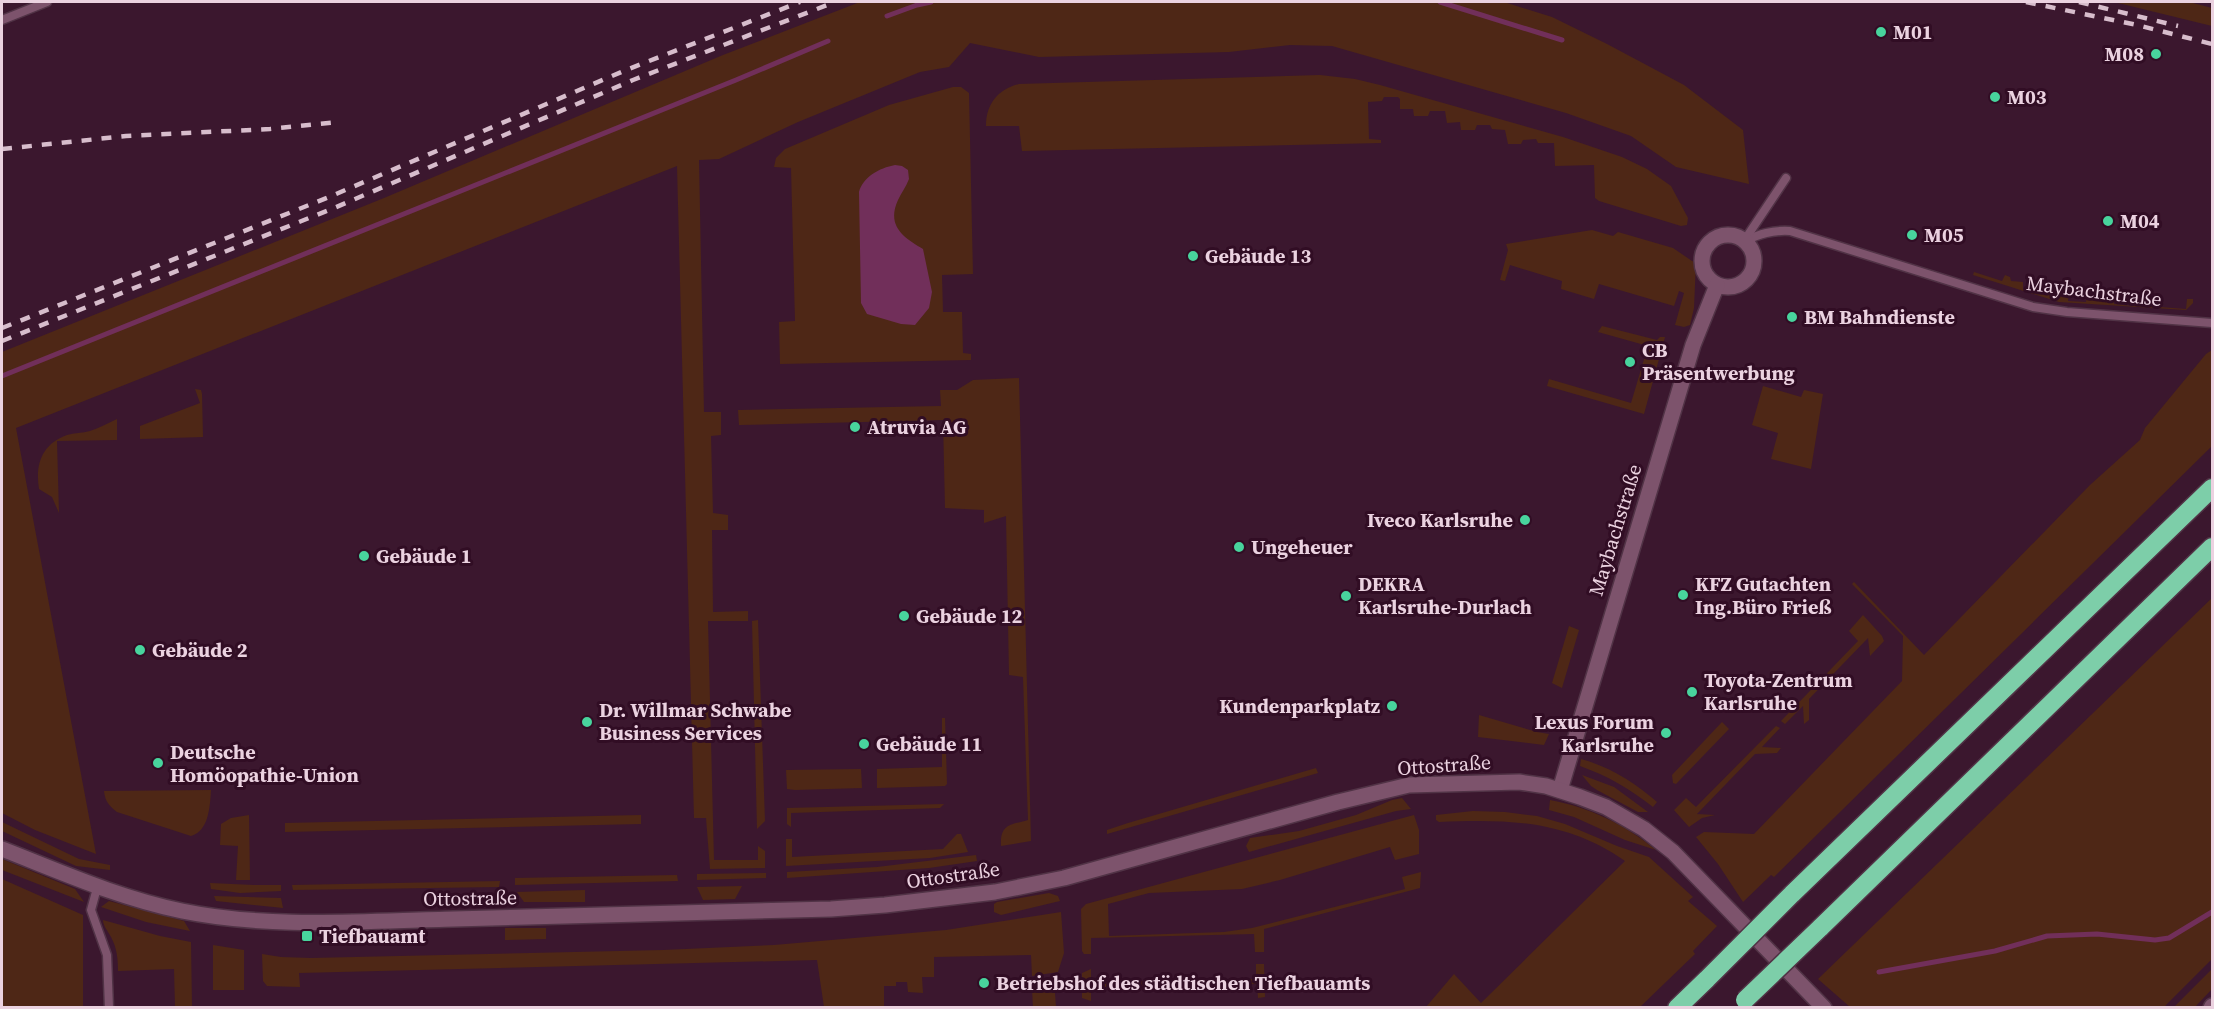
<svg xmlns="http://www.w3.org/2000/svg" width="2214" height="1009" font-family="'Source Serif 4',serif">
<style>
.green{fill:#4e2716}
.water{fill:#712f5a}
.lines{fill:none;stroke-linecap:round;stroke-linejoin:round}
.stream{stroke:#712f5a;stroke-width:5}
.service-casing{stroke:#513346;stroke-width:11}
.minor-casing{stroke:#513346;stroke-width:18}
.secondary-casing{stroke:#513346;stroke-width:18}
.motorway-casing{stroke:#513346;stroke-width:21}
.service{stroke:#7d536c;stroke-width:8}
.minor{stroke:#7d536c;stroke-width:15}
.secondary{stroke:#7d536c;stroke-width:15}
.motorway{stroke:#7dcea9;stroke-width:18}
.rail{stroke:#d7bdcc;stroke-width:4.5;stroke-dasharray:10 10;stroke-linecap:butt}
.motorway-bridge-casing{stroke:#513346;stroke-width:21;stroke-linecap:butt}
.motorway-bridge{stroke:#7dcea9;stroke-width:18}
.poi-dot{fill:#48d49d;stroke:#310d24;stroke-width:2}
.labels{text-anchor:middle;stroke-width:6;stroke-linejoin:round;paint-order:stroke}
.poi-label{font-size:20px;font-weight:bold;fill:#ebd2e0;stroke:#310d24;text-anchor:start}
.street-label{font-size:20px;fill:#ebd2e0;stroke:#310d24}
</style>
<rect width="100%" height="100%" fill="#3b172e"/>
<!-- green -->
<g class="green">
<polygon points="860,2 1504,2 1552,17 1607,44 1684,85 1743,130 1749,184 1676,167 1631,136 1566,113 1332,46 1290,45 1229,52 1039,57 970,43 949,67 920,72 798,122 719,159 699,160 704,412 721,412 721,435 711,436 713,513 728,515 728,530 712,530 713,612 748,611 748,621 708,621 714,860 758,860 758,846 765,851 765,868 710,869 706,818 694,818 677,166 16,428 96,854 35,830 2,813 2,352 384,198 723,55"/>
<polygon points="2114,2 2189,2 2212,8 2212,26"/>
<path d="M1320 75 1355 79 1380 85 1563 137 1622 157 1647 169 1671 186 1688 218 1687 225 1681 226 1599 201 1595 198 1594 165 1555 166 1554 143H1538L1536 139 1523 140 1521 144H1508L1505 130 1492 129 1490 125H1477L1475 130H1461L1460 122 1447 123 1445 111H1430L1428 116H1414L1413 109H1400V99L1398 97H1384L1382 101 1368 102 1369 139 1381 140V143L1022 151 1019 126H986C986 104 998 89 1019 84Z"/>
<polygon points="953,87 961,87 969,93 973,274 942,275 943,312 962,312 963,353 971,354 971,360 780,364 779,322 795,321 791,168 774,167 776,158 785,149 889,105"/>
<polygon points="1592,230 1613,236 1618,232 1673,248 1692,261 1696,262 1694,308 1690,325 1684,327 1675,325 1684,293 1679,291 1674,306 1599,284 1594,299 1561,289 1562,281 1510,265 1505,281 1500,280 1508,250 1506,244"/>
<polygon points="1974,272 2002,281 2005,275 2010,277 2011,281 2023,282 2023,289 2040,294 2041,291 2069,293 2068,301 2086,302 2087,295 2114,297 2114,304 2132,306 2133,299 2160,301 2160,307 2186,309 2187,299 2193,299 2193,303 2186,310 2059,302 1973,275"/>
<polygon points="1602,326 1657,340 1660,337 1665,337 1644,414 1547,386 1549,379 1631,403 1648,346 1598,332"/>
<polygon points="2212,350 2212,446 1774,877 1771,875 1743,902 1718,864 1696,837 1704,832 1754,834 1902,681 1903,636 1852,584 1854,582 1924,655 2090,485 2140,440 2145,428 2206,354"/>
<path d="M1019 378 1031 841 1001 846C1000 824 1010 825 1028 820L1023 677 1009 675 1006 516 984 523V510L945 508 943 420 739 425 738 410 941 406 940 390H957L973 380Z"/>
<polygon points="1763,386 1801,397 1804,390 1823,394 1811,469 1771,459 1778,433 1752,425"/>
<polygon points="195,389 201,390 202,394 203,437 140,439 140,426 200,403"/>
<path d="M117 419V440L57 441 59 513 52 497 39 489C35 464 42 444 67 435 74 433 83 433 90 431 99 428 108 423 117 419Z"/>
<polygon points="2212,598 2212,959 2166,1005 2164,1008 1850,1007 1818,979"/>
<polygon points="1863,615 1882,636 1884,641 1870,656 1868,638 1809,699 1809,720 1804,724 1803,706 1785,724 1781,721 1858,641 1849,631"/>
<polygon points="758,620 765,821 757,829 752,621"/>
<polygon points="1569,626 1579,630 1562,688 1552,683"/>
<polygon points="1479,715 1537,732 1549,734 1544,745 1478,737"/>
<polygon points="942,718 945,718 947,784 945,786 877,788 877,769 942,767"/>
<polygon points="1722,722 1729,729 1676,784 1673,783 1672,775"/>
<polygon points="1776,726 1780,728 1762,747 1781,748 1777,753 1755,754 1697,814 1715,815 1702,818 1689,827 1674,810 1686,798 1696,807"/>
<path d="M1581 759C1610 767 1634 782 1657 802L1653 807C1630 789 1608 776 1580 766Z"/>
<polygon points="1316,768 1318,773 1107,834 1107,830 1128,823"/>
<polygon points="861,769 862,788 795,790 787,789 786,770"/>
<polygon points="1582,775 1614,787 1648,812 1638,812 1597,790 1591,786"/>
<path d="M211 790C210 806 209 831 191 836L117 812C109 806 105 801 104 791Z"/>
<polygon points="1402,798 1411,809 1396,811 1249,852 1246,846 1250,838 1299,831 1356,815 1392,800"/>
<path d="M1550 800C1589 807 1626 825 1656 850L1625 840 1574 817 1549 810Z"/>
<polygon points="944,804 940,808 791,813 791,827 787,824 787,808"/>
<path d="M1473 811 1505 812 1537 816 1565 824 1617 846 1649 857 1693 897 1688 901 1717 926 1693 951 1695 954 1640 1007H1426L1454 974 1481 1003 1625 861C1566 820 1508 819 1439 822L1436 820V815Z"/>
<polygon points="249,815 250,880 236,880 238,846 220,845 221,824 231,818"/>
<polygon points="641,815 641,824 285,832 285,823"/>
<polygon points="1414,815 1419,830 1419,854 1395,860 1390,847 1280,880 1242,889 1149,893 1108,904 1109,936 1224,932 1252,928 1405,889 1402,877 1421,872 1420,888 1264,929 1264,952 1255,952 1254,934 1091,938 1091,954 1084,954 1082,951 1081,909 1086,904"/>
<polygon points="2,822 79,859 110,865 110,870 76,866 2,831"/>
<polygon points="957,834 961,834 968,852 930,858 786,866 786,839 792,839 792,857 943,849"/>
<polygon points="976,855 977,861 929,868 787,878 787,872 877,867"/>
<polygon points="2,859 75,889 84,902 2,870"/>
<polygon points="766,873 766,878 697,880 697,874"/>
<polygon points="677,875 678,881 515,885 515,878"/>
<polygon points="2,879 83,915 83,1007 2,1007"/>
<polygon points="500,881 499,887 293,890 292,885"/>
<polygon points="210,883 254,885 281,885 281,891 240,893 211,889"/>
<polygon points="742,886 735,899 703,900 697,887"/>
<polygon points="585,890 585,902 524,902 517,892"/>
<polygon points="1049,893 1058,896 1060,901 1001,915 994,912 994,904 997,902"/>
<polygon points="214,896 281,898 283,908 216,901"/>
<polygon points="109,901 184,921 190,931 146,922 101,907"/>
<polygon points="1061,912 1064,953 1058,972 1032,976 1031,955 934,957 934,977 922,977 923,993 908,992 907,982 896,982 896,986 884,986 884,1007 824,1007 817,960 299,973 300,987 267,986 263,981 262,954 281,957 311,958 663,950 774,945 946,930"/>
<path d="M103 920 160 936 191 942 192 1007H175L174 969 118 971C118 959 117 948 111 937 108 931 103 926 103 920Z"/>
<polygon points="505,928 546,928 546,939 505,940"/>
<polygon points="213,945 244,950 244,990 213,990"/>
<polygon points="1256,964 1264,964 1265,997 1258,998 1257,984 1091,987 1091,1001 1082,998 1082,973 1091,969 1091,982 1256,979"/>
<polygon points="2212,969 2212,989 2195,1007 2174,1007"/>
<polygon points="1032,990 1055,993 1056,1007 1033,1007"/>
</g>
<!-- water -->
<path class="water" d="M895 165 902 166 908 170 909 179C906 187 901 193 898 200 886 226 904 238 923 249L932 292 929 308 915 325 901 324 867 314 861 303 859 192C863 177 879 168 895 165Z"/>
<g class="lines">
<!-- stream -->
<g class="stream">
<polyline points="1440,2 1562,40"/>
<polyline points="887,16 917,5 931,2"/>
<polyline points="2,376 736,80 828,41"/>
<polyline points="1879,972 1995,951 2047,936 2097,934 2155,940 2169,938 2212,912"/>
</g>
<defs>
<g id="service">
<polyline points="2,20 47,2"/>
<path d="M1744 241C1760 234 1772 230 1790 231L2033 307 2067 312 2212 323"/>
<polyline points="1744,241 1786,178"/>
<polyline points="97,888 91,910 107,955 109,1008"/>
</g>
<g id="minor">
<circle cx="1728" cy="261" r="26"/>
<polyline points="1560,790 1693,345 1717,285"/>
</g>
<g id="secondary">
<path d="M2 849C61 872 119 898 182 911 270 929 364 921 454 919 579 916 705 913 831 909L885 905 995 892 1064 878 1338 802 1409 785 1519 782 1546 786 1580 797 1606 807 1644 829 1673 852 1824 1008"/>
<polyline points="2211,1008 2212,1006"/>
</g>
<g id="motorway">
<polyline points="1792,894 2212,488"/>
<polyline points="1820,928 2212,547"/>
<polyline points="1677,1008 1707,979"/>
</g>
</defs>
<!-- service casing -->
<use href="#service" class="service-casing"/>
<!-- minor casing -->
<use href="#minor" class="minor-casing"/>
<!-- secondary casing -->
<use href="#secondary" class="secondary-casing"/>
<!-- motorway casing -->
<use href="#motorway" class="motorway-casing"/>
<!-- service -->
<use href="#service" class="service"/>
<!-- minor -->
<use href="#minor" class="minor"/>
<!-- secondary -->
<use href="#secondary" class="secondary"/>
<!-- motorway -->
<use href="#motorway" class="motorway"/>
<!-- rail -->
<g class="rail">
<polyline points="2026,2 2137,25 2212,44"/>
<polyline points="2079,2 2178,26"/>
<polyline points="2,149 126,136 270,129 338,122"/>
<polyline points="2,328 329,197 626,70 800,2"/>
<polyline points="2,341 334,208 633,80 835,2"/>
</g>
<defs>
<g id="motorway-bridge">
<polyline points="1707,979 1792,894"/>
<polyline points="1745,1000 1820,928"/>
</g>
</defs>
<!-- motorway-bridge casing -->
<use href="#motorway-bridge" class="motorway-bridge-casing"/>
<!-- motorway-bridge -->
<use href="#motorway-bridge" class="motorway-bridge"/>
</g>
<!-- markers -->
<g class="poi-dot">
<circle cx="1881" cy="32" r="6"/>
<circle cx="2156" cy="54" r="6"/>
<circle cx="1995" cy="97" r="6"/>
<circle cx="2108" cy="221" r="6"/>
<circle cx="1912" cy="235" r="6"/>
<circle cx="1193" cy="256" r="6"/>
<circle cx="1792" cy="317" r="6"/>
<circle cx="1630" cy="362" r="6"/>
<circle cx="855" cy="427" r="6"/>
<circle cx="1525" cy="520" r="6"/>
<circle cx="1239" cy="547" r="6"/>
<circle cx="364" cy="556" r="6"/>
<circle cx="1683" cy="595" r="6"/>
<circle cx="1346" cy="596" r="6"/>
<circle cx="904" cy="616" r="6"/>
<circle cx="140" cy="650" r="6"/>
<circle cx="1692" cy="692" r="6"/>
<circle cx="1392" cy="706" r="6"/>
<circle cx="587" cy="722" r="6"/>
<circle cx="1666" cy="733" r="6"/>
<circle cx="864" cy="744" r="6"/>
<circle cx="158" cy="763" r="6"/>
<rect x="301" y="930" width="12" height="12" rx="3"/>
<circle cx="984" cy="983" r="6"/>
</g>
<g class="labels">
<!-- poi labels -->
<g class="poi-label">
<text x="1893" y="39">M01</text>
<text x="2144" y="61" text-anchor="end">M08</text>
<text x="2007" y="104">M03</text>
<text x="2120" y="228">M04</text>
<text x="1924" y="242">M05</text>
<text x="1205" y="263">Gebäude 13</text>
<text x="1804" y="324">BM Bahndienste</text>
<text x="1642" y="357">CB<tspan x="1642" dy="23">Präsentwerbung</tspan></text>
<text x="867" y="434">Atruvia AG</text>
<text x="1513" y="527" text-anchor="end">Iveco Karlsruhe</text>
<text x="1251" y="554">Ungeheuer</text>
<text x="376" y="563">Gebäude 1</text>
<text x="1358" y="591">DEKRA<tspan x="1358" dy="23">Karlsruhe-Durlach</tspan></text>
<text x="1695" y="591">KFZ Gutachten<tspan x="1695" dy="23">Ing.Büro Frieß</tspan></text>
<text x="916" y="623">Gebäude 12</text>
<text x="152" y="657">Gebäude 2</text>
<text x="1704" y="687">Toyota-Zentrum<tspan x="1704" dy="23">Karlsruhe</tspan></text>
<text x="1380" y="713" text-anchor="end">Kundenparkplatz</text>
<text x="599" y="717">Dr. Willmar Schwabe<tspan x="599" dy="23">Business Services</tspan></text>
<text x="1654" y="729" text-anchor="end">Lexus Forum<tspan x="1654" dy="23">Karlsruhe</tspan></text>
<text x="876" y="751">Gebäude 11</text>
<text x="170" y="759">Deutsche<tspan x="170" dy="23">Homöopathie-Union</tspan></text>
<text x="319" y="943">Tiefbauamt</text>
<text x="996" y="990">Betriebshof des städtischen Tiefbauamts</text>
</g>
<!-- street labels -->
<g class="street-label">
<text transform="translate(2094 291) rotate(7)" y="7">Maybachstraße</text>
<text transform="translate(1615 530) rotate(-73)" y="7">Maybachstraße</text>
<text transform="translate(1444 765) rotate(-4)" y="7">Ottostraße</text>
<text transform="translate(953 875) rotate(-8)" y="7">Ottostraße</text>
<text transform="translate(470 898) rotate(-1)" y="7">Ottostraße</text>
</g>
</g>
<!-- border -->
<rect width="2214" height="1009" fill="none" stroke="#ebd2e0" stroke-width="6"/>
</svg>
